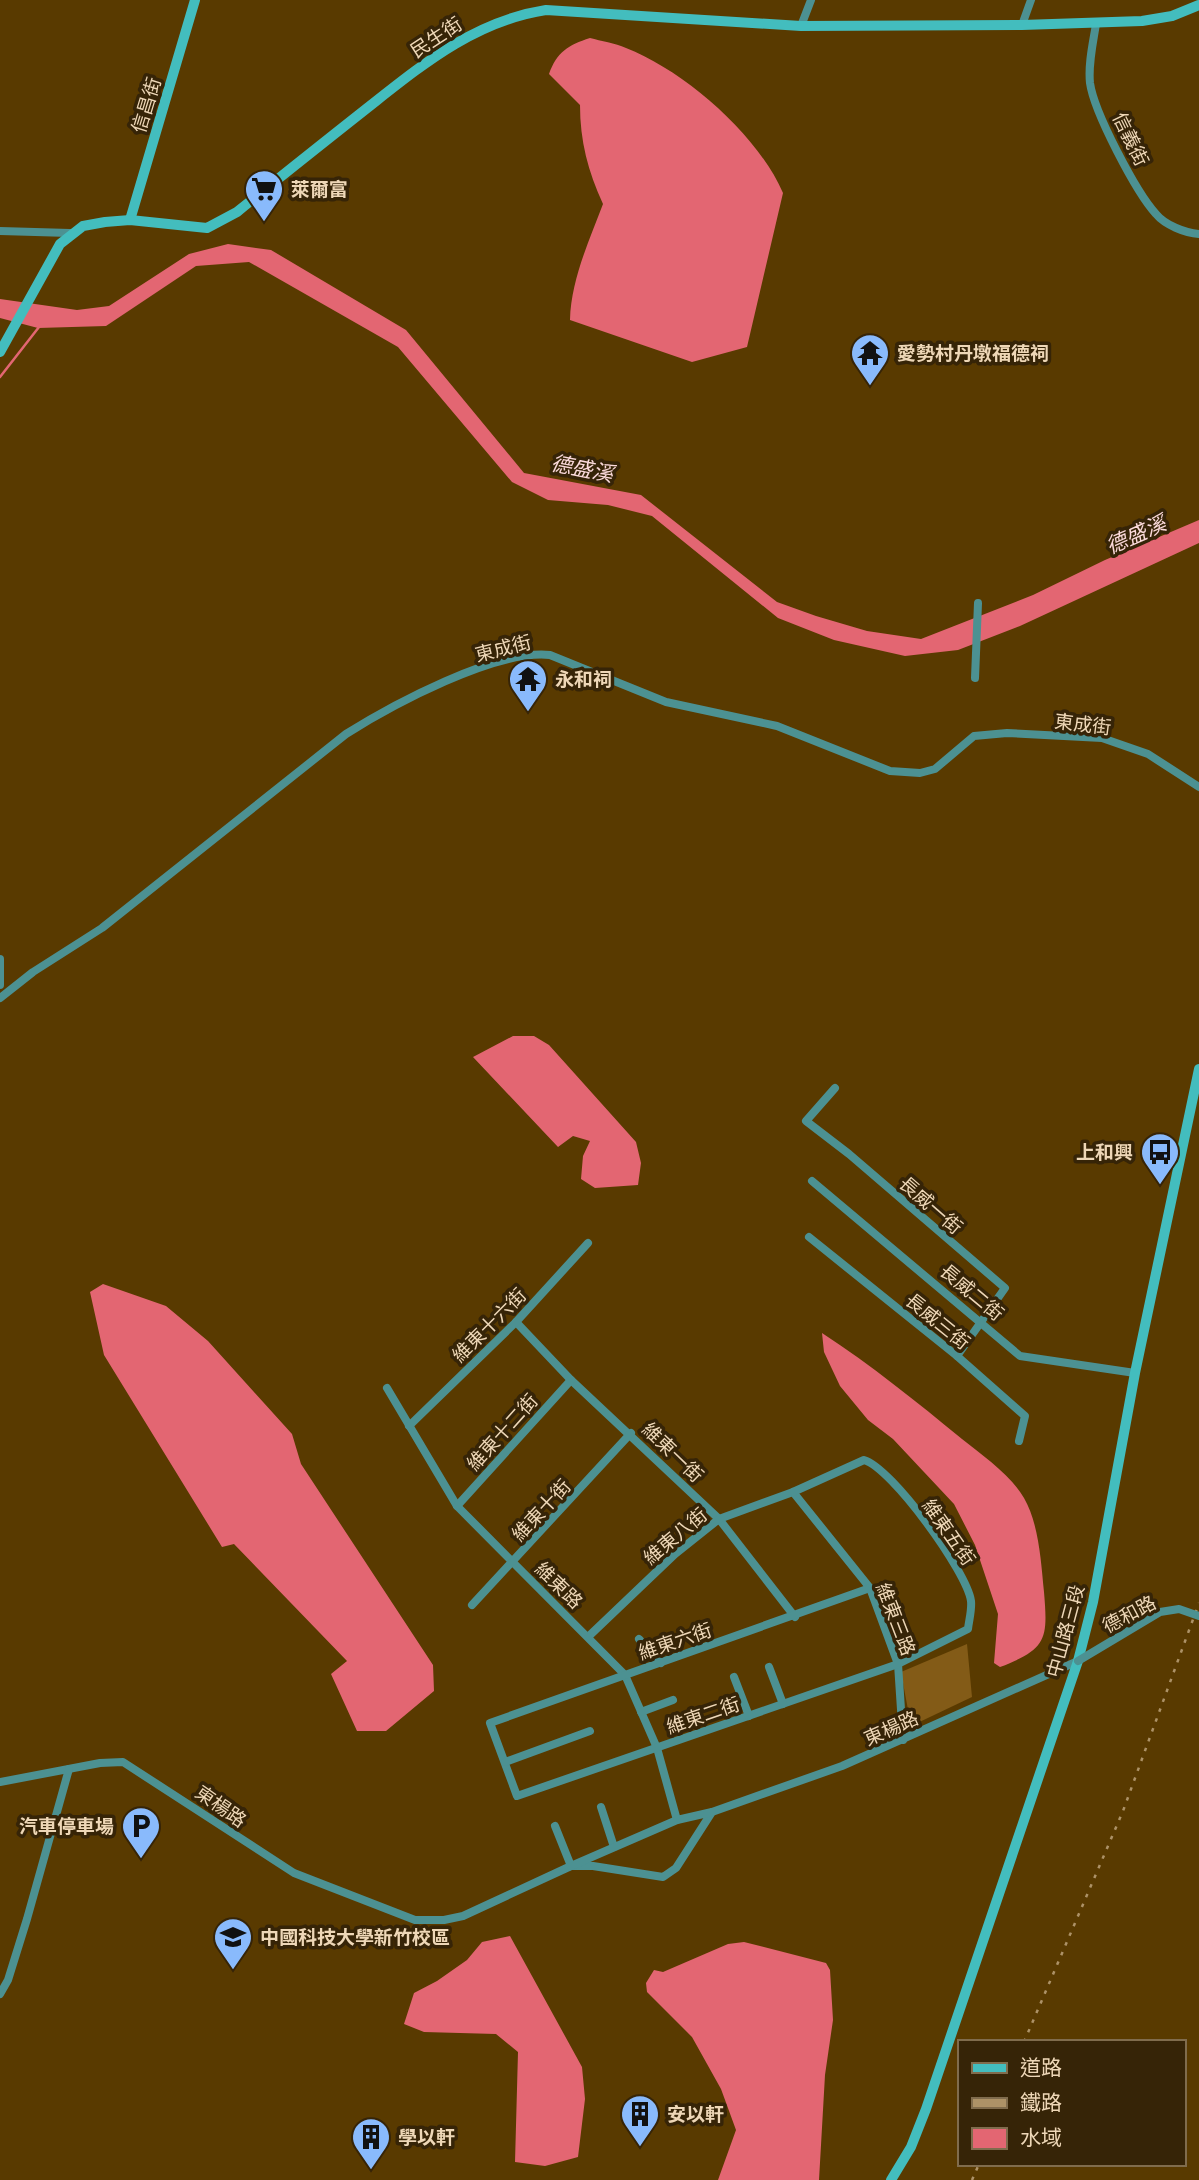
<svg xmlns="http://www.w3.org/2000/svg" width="1199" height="2180" font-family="'Varela Round','Noto Sans TC',sans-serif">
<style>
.green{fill:#835b17}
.water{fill:#e36672}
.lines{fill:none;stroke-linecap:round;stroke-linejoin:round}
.stream{stroke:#e36672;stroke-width:2.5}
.street{stroke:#4c9192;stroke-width:8}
.secondary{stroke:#43bdbe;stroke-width:10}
.rail{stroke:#ad9267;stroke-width:2.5;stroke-dasharray:3.5 7;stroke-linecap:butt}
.street-bridge{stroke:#4c9192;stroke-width:8}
.labels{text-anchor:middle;stroke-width:7;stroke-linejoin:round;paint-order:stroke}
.street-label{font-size:19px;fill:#eed7b7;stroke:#362407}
.poi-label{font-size:19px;font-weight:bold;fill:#eed7b7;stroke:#362407;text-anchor:start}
.water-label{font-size:21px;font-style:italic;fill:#fbdadb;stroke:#362407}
</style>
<rect width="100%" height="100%" fill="#593a00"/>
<!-- green -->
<polygon class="green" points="967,1644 972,1697 911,1726 901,1672"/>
<!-- water -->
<g class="water">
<path d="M590 38C601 41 615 43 626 48 685 71 758 135 783 193L747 347 692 362 570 320C571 280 589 241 603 204 588 171 580 141 580 105L549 74C557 52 568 45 590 38Z"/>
<polygon points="228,244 271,250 406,330 524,473 641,495 777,602 816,616 867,631 921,639 1033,595 1105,560 1199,520 1199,543 1020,626 958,650 905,656 834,640 778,618 652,516 608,505 548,500 512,482 398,347 249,262 196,266 106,326 38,328 0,318 0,299 77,310 109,306 189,254"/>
<polygon points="513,1036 534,1036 549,1045 636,1142 641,1163 638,1185 595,1188 581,1179 583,1156 590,1141 573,1136 558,1147 473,1057"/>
<polygon points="103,1284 166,1306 208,1341 292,1434 301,1464 433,1665 434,1691 386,1731 357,1731 331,1674 347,1661 234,1544 222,1547 104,1355 90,1292"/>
<path d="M822 1333C871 1365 917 1402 962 1439 983 1456 1011 1475 1024 1498 1039 1524 1041 1562 1044 1592 1048 1639 1047 1649 1000 1667L994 1663 998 1614 975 1545 954 1504 893 1439 868 1420 840 1386 824 1352Z"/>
<polygon points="510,1936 582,2067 585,2099 578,2157 545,2166 515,2162 518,2052 496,2034 424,2032 404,2024 414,1993 437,1981 467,1960 482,1942"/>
<polygon points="744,1942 826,1963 830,1970 833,2020 825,2075 819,2180 718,2180 736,2130 721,2089 692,2037 647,1992 646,1983 654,1970 663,1972 728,1944"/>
</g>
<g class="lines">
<!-- stream -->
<polyline class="stream" points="0,377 39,327"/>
<!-- street -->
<g class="street">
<path d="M1096 24C1093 43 1088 64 1090 83 1094 112 1136 192 1156 214 1165 225 1185 233 1199 234"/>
<polyline points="1022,25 1031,0"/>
<polyline points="801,26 811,0"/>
<polyline points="0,231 70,233"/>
<polyline points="975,678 978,603"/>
<polyline points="0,959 0,985"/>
<path d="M0 998 33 972 102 928 346 734C392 705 496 649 550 655L666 702 777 726 890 771 920 773 935 769 974 736 1007 733 1102 738 1148 754 1199 787"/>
<polyline points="835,1088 806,1121 849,1154 1005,1288 957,1356"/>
<polyline points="812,1181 1020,1356 1135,1373"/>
<polyline points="809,1237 957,1356 1025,1416 1019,1441"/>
<polyline points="516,1322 571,1380 719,1519 795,1617"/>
<polyline points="387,1388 457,1506 625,1675 657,1748 677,1820"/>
<polyline points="409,1426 516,1322 588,1243"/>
<polyline points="793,1492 870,1588 898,1664 903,1740"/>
<polyline points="457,1506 571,1380"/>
<polyline points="472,1605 631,1433"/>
<path d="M589 1636 675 1554 719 1519 793 1492 864 1460C892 1468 967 1572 971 1601 972 1610 969 1620 968 1629L898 1664 517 1796 490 1723 870 1588"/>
<polyline points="639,1639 661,1663"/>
<polyline points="769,1667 783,1704"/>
<polyline points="734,1677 749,1716"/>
<polyline points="641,1712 673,1700"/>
<polyline points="505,1762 590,1731"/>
<polyline points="0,1782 100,1763 123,1762 294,1873 415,1920 444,1920 463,1916 571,1866 593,1866 663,1877 676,1868 712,1812 842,1766 1078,1661"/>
<polyline points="601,1807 614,1847"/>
<polyline points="555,1826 571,1866 677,1820 712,1812"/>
<polyline points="0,1994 8,1980 27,1919 69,1769"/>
</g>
<!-- secondary -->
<g class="secondary">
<polyline points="130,220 195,0"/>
<path d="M0 352 60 244 83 226 105 222 130 220 207 228 237 212C280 177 323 143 366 109 422 65 474 21 546 10L801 26 1022 25 1142 21 1172 16 1199 5"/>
<polyline points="891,2180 911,2147 926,2109 1078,1661 1093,1602 1135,1373 1199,1069"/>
</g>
<!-- rail -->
<g class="rail">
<polyline points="1024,2042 1123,1811 1199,1603"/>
<polyline points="972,2180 979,2164"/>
</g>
<!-- street-bridge -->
<polyline class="street-bridge" points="1078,1661 1160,1612 1179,1609 1199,1616"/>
</g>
<!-- icons -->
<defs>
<symbol id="supermarket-pin" viewBox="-11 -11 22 30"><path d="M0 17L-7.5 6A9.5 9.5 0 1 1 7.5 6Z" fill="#89bafc" stroke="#362407"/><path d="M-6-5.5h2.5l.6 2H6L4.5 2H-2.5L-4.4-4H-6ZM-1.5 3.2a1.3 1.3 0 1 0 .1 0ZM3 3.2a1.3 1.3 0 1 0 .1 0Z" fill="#111"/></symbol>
<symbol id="temple-pin" viewBox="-11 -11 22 30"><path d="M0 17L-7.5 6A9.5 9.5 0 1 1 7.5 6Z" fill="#89bafc" stroke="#362407"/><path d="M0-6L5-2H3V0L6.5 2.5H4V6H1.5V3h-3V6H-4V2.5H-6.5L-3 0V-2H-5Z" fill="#111"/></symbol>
<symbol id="bus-pin" viewBox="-11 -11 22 30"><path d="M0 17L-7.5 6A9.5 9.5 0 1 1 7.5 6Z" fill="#89bafc" stroke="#362407"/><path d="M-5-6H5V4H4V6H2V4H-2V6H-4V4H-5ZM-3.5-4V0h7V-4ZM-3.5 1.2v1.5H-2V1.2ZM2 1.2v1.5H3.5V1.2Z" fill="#111"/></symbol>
<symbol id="parking-pin" viewBox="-11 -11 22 30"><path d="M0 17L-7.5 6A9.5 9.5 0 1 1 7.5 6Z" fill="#89bafc" stroke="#362407"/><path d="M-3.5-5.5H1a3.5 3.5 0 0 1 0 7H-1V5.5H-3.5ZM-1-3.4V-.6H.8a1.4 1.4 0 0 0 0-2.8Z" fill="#111"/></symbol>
<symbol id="university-pin" viewBox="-11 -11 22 30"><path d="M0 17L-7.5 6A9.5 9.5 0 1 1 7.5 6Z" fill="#89bafc" stroke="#362407"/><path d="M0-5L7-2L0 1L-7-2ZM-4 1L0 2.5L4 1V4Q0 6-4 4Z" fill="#111"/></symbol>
<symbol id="building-pin" viewBox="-11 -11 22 30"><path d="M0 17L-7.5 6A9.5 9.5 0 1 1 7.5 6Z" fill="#89bafc" stroke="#362407"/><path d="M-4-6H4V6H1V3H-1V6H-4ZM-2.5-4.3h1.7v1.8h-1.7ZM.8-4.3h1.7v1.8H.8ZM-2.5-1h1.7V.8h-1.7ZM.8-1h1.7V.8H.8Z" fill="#111"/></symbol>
</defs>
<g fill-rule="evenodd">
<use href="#supermarket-pin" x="242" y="167" width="44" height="60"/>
<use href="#temple-pin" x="848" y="331" width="44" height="60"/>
<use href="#temple-pin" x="506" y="657" width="44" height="60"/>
<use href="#bus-pin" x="1138" y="1130" width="44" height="60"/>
<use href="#parking-pin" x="119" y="1804" width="44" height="60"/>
<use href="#university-pin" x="211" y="1915" width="44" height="60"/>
<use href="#building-pin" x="618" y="2092" width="44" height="60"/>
<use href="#building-pin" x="349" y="2115" width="44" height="60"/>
</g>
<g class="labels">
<!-- street labels -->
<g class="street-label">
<text transform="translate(436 37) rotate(-33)" y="7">民生街</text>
<text transform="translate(146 105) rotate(-73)" y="7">信昌街</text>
<text transform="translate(1131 139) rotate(64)" y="7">信義街</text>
<text transform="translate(503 648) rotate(-14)" y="7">東成街</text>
<text transform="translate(1083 724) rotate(7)" y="7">東成街</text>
<text transform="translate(931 1205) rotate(41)" y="7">長威一街</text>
<text transform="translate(972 1292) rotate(40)" y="7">長威二街</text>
<text transform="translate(938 1321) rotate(39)" y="7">長威三街</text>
<text transform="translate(489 1325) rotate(-45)" y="7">維東十六街</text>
<text transform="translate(502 1432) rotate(-48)" y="7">維東十二街</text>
<text transform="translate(673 1452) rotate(44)" y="7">維東一街</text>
<text transform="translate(541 1510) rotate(-47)" y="7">維東十街</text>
<text transform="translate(949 1532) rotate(55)" y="7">維東五街</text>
<text transform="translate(675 1536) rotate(-40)" y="7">維東八街</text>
<text transform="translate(559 1585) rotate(44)" y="7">維東路</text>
<text transform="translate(1129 1614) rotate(-28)" y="7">德和路</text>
<text transform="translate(896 1619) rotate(69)" y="7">維東三路</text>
<text transform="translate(1065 1631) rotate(-75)" y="7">中山路三段</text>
<text transform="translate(675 1641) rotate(-19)" y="7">維東六街</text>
<text transform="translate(703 1715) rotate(-19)" y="7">維東二街</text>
<text transform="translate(891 1728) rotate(-24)" y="7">東楊路</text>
<text transform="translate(221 1806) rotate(35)" y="7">東楊路</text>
</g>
<!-- poi labels -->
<g class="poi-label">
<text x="291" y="196">萊爾富</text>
<text x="897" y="360">愛勢村丹墩福德祠</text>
<text x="555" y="686">永和祠</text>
<text x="1133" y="1159" text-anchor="end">上和興</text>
<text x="114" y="1833" text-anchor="end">汽車停車場</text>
<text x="260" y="1944">中國科技大學新竹校區</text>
<text x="667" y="2121">安以軒</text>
<text x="398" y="2144">學以軒</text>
</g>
<!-- water labels -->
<g class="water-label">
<text transform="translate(582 469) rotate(11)" y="7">德盛溪</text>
<text transform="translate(1136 535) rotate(-24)" y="7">德盛溪</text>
</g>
</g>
<!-- legend -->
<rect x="958" y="2040" width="228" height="126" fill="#362407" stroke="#806c4d" stroke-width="2"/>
<rect x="972" y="2063" width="35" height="10" fill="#43bdbe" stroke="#806c4d" stroke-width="2"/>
<text x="1020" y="2075" font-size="21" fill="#eed7b7">道路</text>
<rect x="972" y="2098" width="35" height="10" fill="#ad9267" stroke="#806c4d" stroke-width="2"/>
<text x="1020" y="2110" font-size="21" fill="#eed7b7">鐵路</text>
<rect x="972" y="2128" width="35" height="21" fill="#e36672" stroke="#806c4d" stroke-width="2"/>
<text x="1020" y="2145" font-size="21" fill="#eed7b7">水域</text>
</svg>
